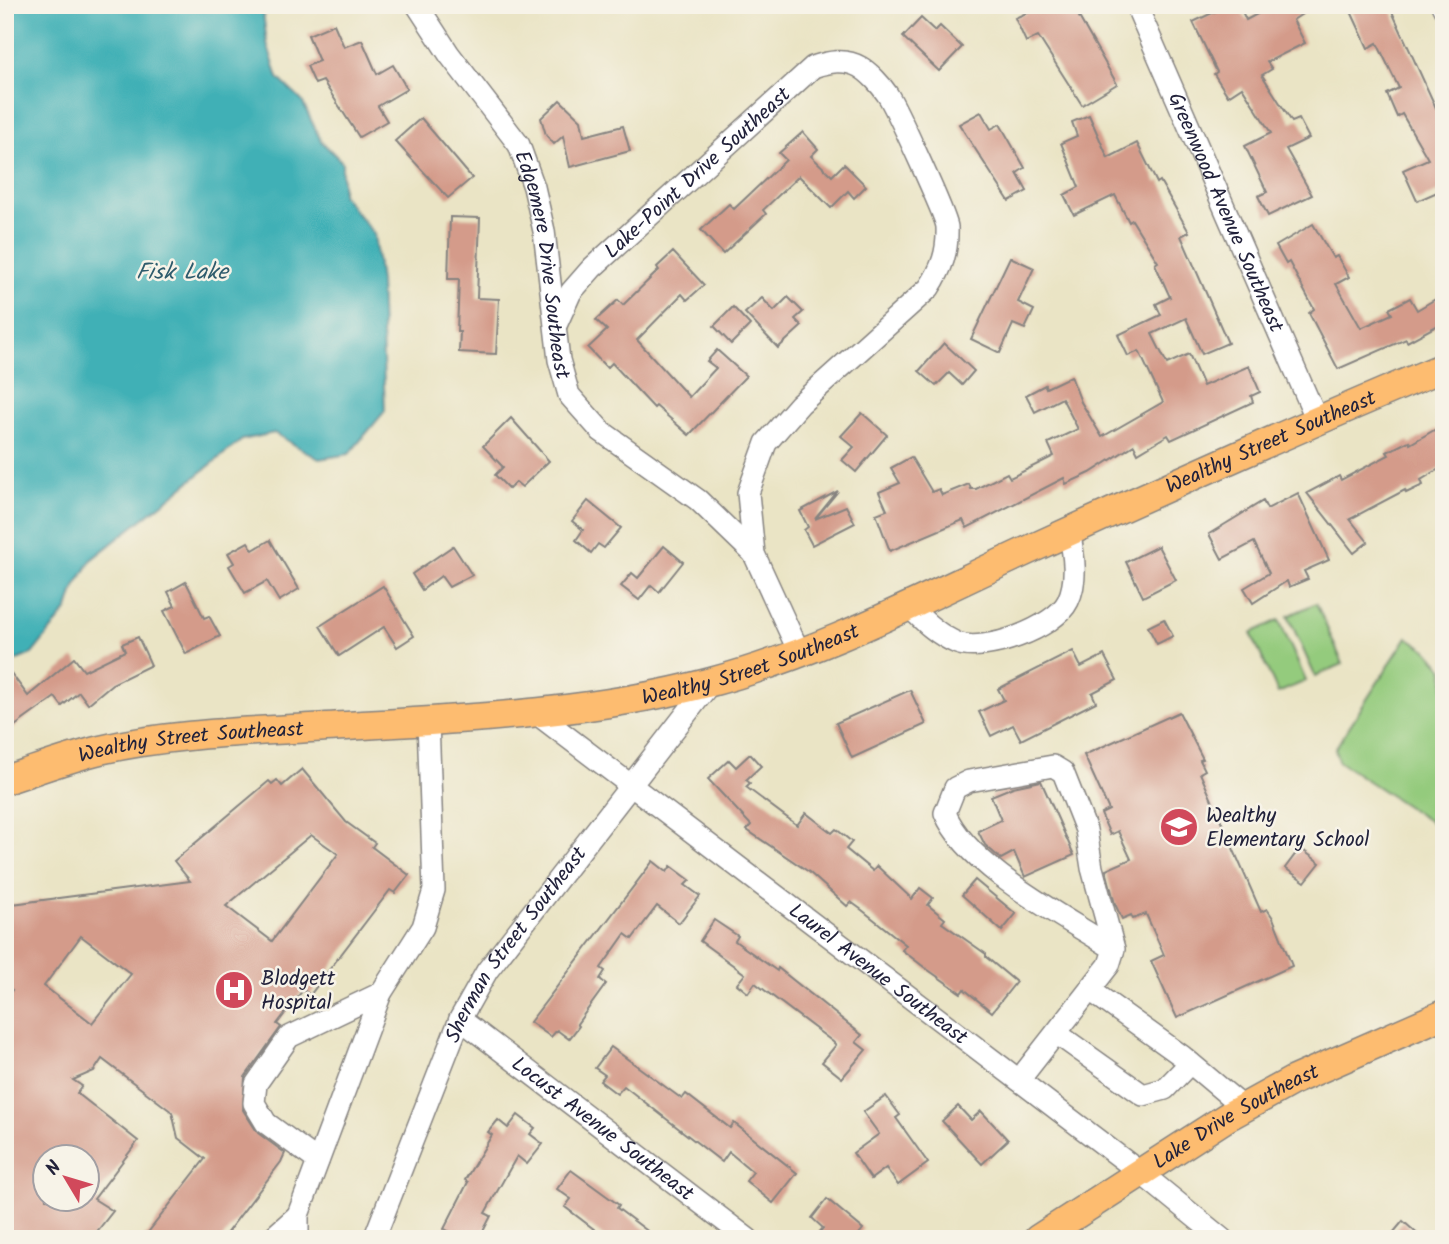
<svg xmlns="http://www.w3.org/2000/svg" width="1449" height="1244" font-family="Kalam,sans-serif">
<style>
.green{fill:#94cb7d;stroke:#5b765c;stroke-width:2}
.water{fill:#3fb0b6;stroke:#306978;stroke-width:2}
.building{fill:#d49b8a;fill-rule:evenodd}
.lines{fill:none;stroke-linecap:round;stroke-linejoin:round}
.minor-casing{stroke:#868380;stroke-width:24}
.major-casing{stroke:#868380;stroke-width:31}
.minor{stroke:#fff;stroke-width:21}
.major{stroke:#fdbc70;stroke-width:28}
.labels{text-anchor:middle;stroke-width:5;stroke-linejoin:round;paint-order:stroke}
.street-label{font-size:21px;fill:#22223b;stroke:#f7f3e8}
.poi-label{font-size:21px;fill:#22223b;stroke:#f7f3e8;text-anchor:start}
.water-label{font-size:23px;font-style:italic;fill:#2e5b6c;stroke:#f7f3e8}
</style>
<rect width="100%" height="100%" fill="#f7f3e8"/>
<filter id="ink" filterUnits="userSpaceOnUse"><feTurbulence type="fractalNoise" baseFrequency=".0143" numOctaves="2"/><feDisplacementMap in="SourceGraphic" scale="14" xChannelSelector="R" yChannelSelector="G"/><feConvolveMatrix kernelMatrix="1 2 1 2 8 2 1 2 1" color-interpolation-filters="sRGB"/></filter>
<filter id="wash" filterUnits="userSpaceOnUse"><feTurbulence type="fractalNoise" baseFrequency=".00686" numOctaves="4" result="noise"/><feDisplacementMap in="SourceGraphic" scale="28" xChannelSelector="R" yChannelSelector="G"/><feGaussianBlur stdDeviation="1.57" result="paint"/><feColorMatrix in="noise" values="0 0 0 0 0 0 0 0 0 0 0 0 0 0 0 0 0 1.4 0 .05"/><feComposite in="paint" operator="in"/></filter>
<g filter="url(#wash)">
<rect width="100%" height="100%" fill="#eae4c5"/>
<!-- green -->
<g class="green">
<polygon points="1316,603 1343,664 1315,676 1288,616"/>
<polygon points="1279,620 1306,681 1278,693 1251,633"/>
<polygon points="1407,637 1427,650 1444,669 1444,819 1438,827 1338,761 1335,749"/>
</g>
<!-- water -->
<polygon class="water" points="5,5 262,5 267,43 278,78 302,101 321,141 342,162 342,195 374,234 380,282 385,411 349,454 319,459 274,433 242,440 92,559 75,587 68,609 32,654 5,665"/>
<g id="blocks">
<!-- building -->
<g class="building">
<polygon points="1044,5 1078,5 1082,16 1079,17 1117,84 1082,105 1038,36 1026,42 1015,18"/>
<polygon points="1229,5 1239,5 1246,20 1274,5 1316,5 1293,20 1305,43 1267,62 1272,69 1262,75 1292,122 1299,119 1309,138 1286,149 1312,195 1268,216 1258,196 1267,192 1245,146 1271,133 1242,87 1228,96 1214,74 1217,72 1193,22"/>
<polygon points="1348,5 1389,5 1436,108 1444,104 1444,189 1417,201 1403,170 1428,159 1402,114 1397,117 1387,94 1399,88 1377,43 1368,48"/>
<polygon points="921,18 935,31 940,26 962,47 939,71 903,37"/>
<polygon points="334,24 344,47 362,40 377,74 393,65 407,89 378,106 387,121 359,137 323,81 315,84 307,66 319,61 308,35"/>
<polygon points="560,100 581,120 584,136 623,126 630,151 570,167 563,136 554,144 546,135 541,118"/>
<polygon points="981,112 991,129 1000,124 1025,168 1017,173 1027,191 1009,201 959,124"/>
<polygon points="1089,115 1108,158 1137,143 1157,183 1160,181 1189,232 1181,236 1228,343 1202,354 1186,318 1152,334 1167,364 1189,354 1203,386 1249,366 1260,392 1251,396 1253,402 1171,440 1168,435 1138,453 1134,445 1090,473 1066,484 1064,478 967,528 963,520 890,551 876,514 887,510 879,492 900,483 891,468 911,457 932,492 939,489 942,495 969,484 971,489 976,489 1007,473 1010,478 1054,456 1048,443 1078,429 1062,398 1035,412 1026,395 1045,385 1046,388 1071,376 1081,402 1102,437 1163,402 1139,351 1128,356 1118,335 1161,315 1156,304 1170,297 1155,264 1158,262 1132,220 1129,222 1115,195 1074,215 1064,195 1079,187 1061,143 1077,136 1072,122"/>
<polygon points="421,118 472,178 448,198 395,141"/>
<polygon points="803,132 818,149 811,156 832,176 844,164 866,186 854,198 848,191 831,208 799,176 763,210 766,214 723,254 701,230 729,204 734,209 786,160 779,153"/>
<polygon points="450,217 480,218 477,298 499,299 496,354 459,352 460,332 457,332 459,279 448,279"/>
<polygon points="1313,224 1333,258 1337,256 1349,277 1336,284 1361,328 1392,314 1389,309 1410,298 1417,310 1444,294 1444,322 1407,342 1406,339 1338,369 1309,313 1314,309 1289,262 1286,264 1276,246"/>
<polygon points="673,252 704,285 687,300 682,294 637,340 689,397 716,368 707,361 717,350 746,376 689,435 656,406 654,408 612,363 607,368 588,348 607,330 596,320 618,300 623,305 659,270 657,267"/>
<polygon points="1010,257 1034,268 1018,302 1034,310 1025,329 1013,324 1000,353 971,339"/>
<polygon points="788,297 803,312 795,319 802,326 778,348 745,313 762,298 774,311"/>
<polygon points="733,307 750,325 731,344 714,326"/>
<polygon points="944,343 974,371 962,385 949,373 936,386 919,371"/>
<polygon points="862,413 887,435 856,472 842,460 854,447 841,436"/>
<polygon points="511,418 549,461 522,487 516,482 509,489 495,475 503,467 483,446"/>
<polygon points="1436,429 1444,442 1444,466 1421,480 1423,485 1406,493 1405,490 1350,519 1368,542 1354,553 1307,493 1339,476 1341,480 1389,455 1387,452 1409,441 1410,444"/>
<polygon points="838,491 815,519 846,506 855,523 812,545 804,530 808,527 800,511"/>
<polygon points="1298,493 1329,560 1304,571 1308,579 1289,587 1287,581 1253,603 1244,588 1269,573 1254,542 1222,559 1209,534 1263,501 1267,509"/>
<polygon points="588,501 621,528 604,548 598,544 591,553 576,540 583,530 572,521"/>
<polygon points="270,540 299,589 279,601 267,581 245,593 229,566 234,563 228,553 248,542 253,550"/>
<polygon points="453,546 472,575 449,587 441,576 422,590 412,574"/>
<polygon points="664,546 683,562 659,592 651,585 639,600 621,586 632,573 638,578"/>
<polygon points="1158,546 1176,580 1143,597 1126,562"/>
<polygon points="186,582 204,618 209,616 220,636 186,654 164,611 175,606 168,592"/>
<polygon points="383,586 414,636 397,647 384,627 339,656 320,626"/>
<polygon points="1164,619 1173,636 1157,644 1148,627"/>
<polygon points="138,637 151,665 112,684 88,704 79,692 62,706 55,697 5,733 5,665 28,696 74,658 84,671 125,651 122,644"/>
<polygon points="1073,651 1081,667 1104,655 1117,680 1092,693 1096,702 1021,740 1013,725 991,736 979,712 1004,700 998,689"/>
<polygon points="910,690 926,724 852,758 836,723"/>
<polygon points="1179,712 1203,759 1200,760 1205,770 1200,773 1261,912 1267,909 1273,918 1292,966 1177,1018 1151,961 1164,955 1146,914 1133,919 1131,915 1122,919 1115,904 1106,870 1131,859 1118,831 1110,835 1101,814 1109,810 1084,755"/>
<polygon points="750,754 761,766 746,780 750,783 746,787 797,825 806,813 832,833 836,829 852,842 846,849 873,871 877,866 912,899 920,888 933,898 928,905 945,919 942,923 986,954 986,957 1016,982 992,1012 964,989 961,993 924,967 902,950 906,945 862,910 851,902 847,906 809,872 747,830 751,825 708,779 729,760 736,767"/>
<path d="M302 769 346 822 375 843 372 847 409 875 395 893 390 890 310 995 303 990 277 1024 281 1027 245 1077 243 1110 258 1133 285 1153 281 1162 222 1239H143L205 1159 178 1138 172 1112 102 1059 94 1071 73 1080 82 1086 77 1093 138 1141 94 1199 113 1211 91 1239H5V999L12 990 5 985V905L190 881 174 861 269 781 272 784 277 780 282 786ZM311 835 338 854 272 941 226 906ZM81 936 131 974 92 1023 44 986ZM46 1157H88V1199H46Z"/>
<polygon points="1041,781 1074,855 1025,877 1014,852 1001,859 985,845 978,831 1001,820 991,796 1013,787"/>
<polygon points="1300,848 1320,863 1305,882 1285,868"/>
<polygon points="653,861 667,872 671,866 690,880 685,885 700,896 679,923 657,906 632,939 625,934 601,968 605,971 600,979 606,984 577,1024 579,1026 569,1039 557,1030 551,1037 530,1022"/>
<polygon points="975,880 1016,914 1002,931 962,895"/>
<polygon points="714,920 738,936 735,941 777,971 778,968 862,1035 856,1042 866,1050 842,1078 822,1062 836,1045 833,1042 755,983 748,993 737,984 745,974 700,941"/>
<polygon points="611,1047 682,1099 686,1094 730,1128 734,1123 797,1173 773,1203 746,1181 753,1172 729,1152 722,1162 624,1086 617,1094 600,1081 605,1075 595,1068"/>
<polygon points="886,1096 900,1115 896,1118 928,1163 898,1185 886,1168 871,1179 853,1153 879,1134 863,1112"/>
<polygon points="958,1106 971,1120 981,1111 1008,1140 982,1164 942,1121"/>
<polygon points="518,1115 535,1128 530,1134 543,1144 527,1164 517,1156 485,1213 491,1216 479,1239 464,1239 444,1229 468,1182 465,1180 492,1135 488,1132 498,1120 508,1128"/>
<polygon points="571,1170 619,1205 617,1208 658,1239 607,1239 565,1207 571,1199 557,1189"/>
<polygon points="827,1199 863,1229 855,1239 814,1239 823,1228 812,1218"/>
<polygon points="1403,1221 1423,1239 1388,1239"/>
</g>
</g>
</g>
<g filter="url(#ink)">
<use href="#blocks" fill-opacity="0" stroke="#868380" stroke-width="2"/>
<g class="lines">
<defs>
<g id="minor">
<path id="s1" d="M417 5 449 54 519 145 534 187 544 231 559 360 569 395 601 431 698 500 754 554"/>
<path id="s2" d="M1136 5 1317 420"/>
<polyline points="1442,5 1444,9"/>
<path id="s3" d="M557 323 571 292 592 268 813 67C828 62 845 58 860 67 869 72 881 85 887 94 895 105 946 216 947 227 948 252 942 268 929 288L800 404 766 443 748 493 754 554 799 652"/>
<path d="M910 607C924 622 938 635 957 643 984 654 1055 628 1068 601 1078 580 1074 554 1069 532"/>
<path id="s4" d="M533 711 1141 1173 1222 1239"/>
<polyline points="1090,990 1182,1056 1244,1108"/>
<path id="s5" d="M460 1019 748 1239"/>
<polyline points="1056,1033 1143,1095 1165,1089 1190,1063"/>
<path d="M1019 1080 1109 965 1114 949 1092 868 1086 830 1063 772 1053 766 969 781 955 788 945 813C968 868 1063 916 1114 949"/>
<polyline points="318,1161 266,1123 254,1103 256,1084 289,1037 381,993"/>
<polyline points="271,1239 298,1215"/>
<polyline points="298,1239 298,1215 381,993 423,927 434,890 428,721"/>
<path id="s6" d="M374 1239 460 1019 487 971 711 682"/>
</g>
<g id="major">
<path id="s7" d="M5 780C36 770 68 758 100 750 168 734 241 732 311 728 442 720 584 716 711 682 824 652 928 596 1033 548 1169 486 1306 424 1444 367"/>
<path id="s8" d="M1038 1239 1227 1117 1294 1080 1444 1014"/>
</g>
</defs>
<!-- minor casing -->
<use href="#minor" class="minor-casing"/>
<!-- major casing -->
<use href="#major" class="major-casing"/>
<!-- minor -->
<use href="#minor" class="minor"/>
<!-- major -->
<use href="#major" class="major"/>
</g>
</g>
<!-- icons -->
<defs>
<symbol id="school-disc" viewBox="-11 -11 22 22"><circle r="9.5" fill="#d1495b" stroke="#f7f3e8"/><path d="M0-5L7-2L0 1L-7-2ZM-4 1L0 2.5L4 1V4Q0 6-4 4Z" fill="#fff"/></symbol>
<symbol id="hospital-disc" viewBox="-11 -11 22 22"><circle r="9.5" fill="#d1495b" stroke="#f7f3e8"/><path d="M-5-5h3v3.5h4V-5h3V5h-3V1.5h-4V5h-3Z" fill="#fff"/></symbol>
</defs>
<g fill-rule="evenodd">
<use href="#school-disc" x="1157" y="805" width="44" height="44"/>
<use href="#hospital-disc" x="212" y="968" width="44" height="44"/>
</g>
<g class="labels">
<!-- street labels -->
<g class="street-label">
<text dy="7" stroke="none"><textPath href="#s3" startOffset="208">Lake-Point Drive Southeast</textPath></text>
<text dy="7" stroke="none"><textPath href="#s2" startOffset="226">Greenwood Avenue Southeast</textPath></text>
<text dy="7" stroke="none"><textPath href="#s1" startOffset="296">Edgemere Drive Southeast</textPath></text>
<text dy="7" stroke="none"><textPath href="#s7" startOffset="1325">Wealthy Street Southeast</textPath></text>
<text dy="7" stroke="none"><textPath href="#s7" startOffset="758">Wealthy Street Southeast</textPath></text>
<text dy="7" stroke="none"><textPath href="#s7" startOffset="191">Wealthy Street Southeast</textPath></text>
<text dy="7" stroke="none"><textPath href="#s6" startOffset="329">Sherman Street Southeast</textPath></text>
<text dy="7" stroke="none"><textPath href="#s4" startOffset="434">Laurel Avenue Southeast</textPath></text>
<text dy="7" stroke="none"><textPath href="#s8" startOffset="233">Lake Drive Southeast</textPath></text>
<text dy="7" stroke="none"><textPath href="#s5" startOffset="180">Locust Avenue Southeast</textPath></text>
</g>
<!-- poi labels -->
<g class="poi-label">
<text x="1206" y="822">Wealthy<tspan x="1206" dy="24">Elementary School</tspan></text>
<text x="261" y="985">Blodgett<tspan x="261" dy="24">Hospital</tspan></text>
</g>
<!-- water labels -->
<g class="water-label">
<text x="182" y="279">Fisk Lake</text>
</g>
</g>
<!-- margin -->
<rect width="1449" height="1244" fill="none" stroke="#f7f3e8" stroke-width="28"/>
<!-- north arrow -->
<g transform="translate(66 1178) rotate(308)"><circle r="33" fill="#f7f3e8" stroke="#a29fa3" stroke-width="2"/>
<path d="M0-5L12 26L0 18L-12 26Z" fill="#d1495b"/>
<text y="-10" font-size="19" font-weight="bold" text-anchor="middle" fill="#22223b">N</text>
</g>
</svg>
